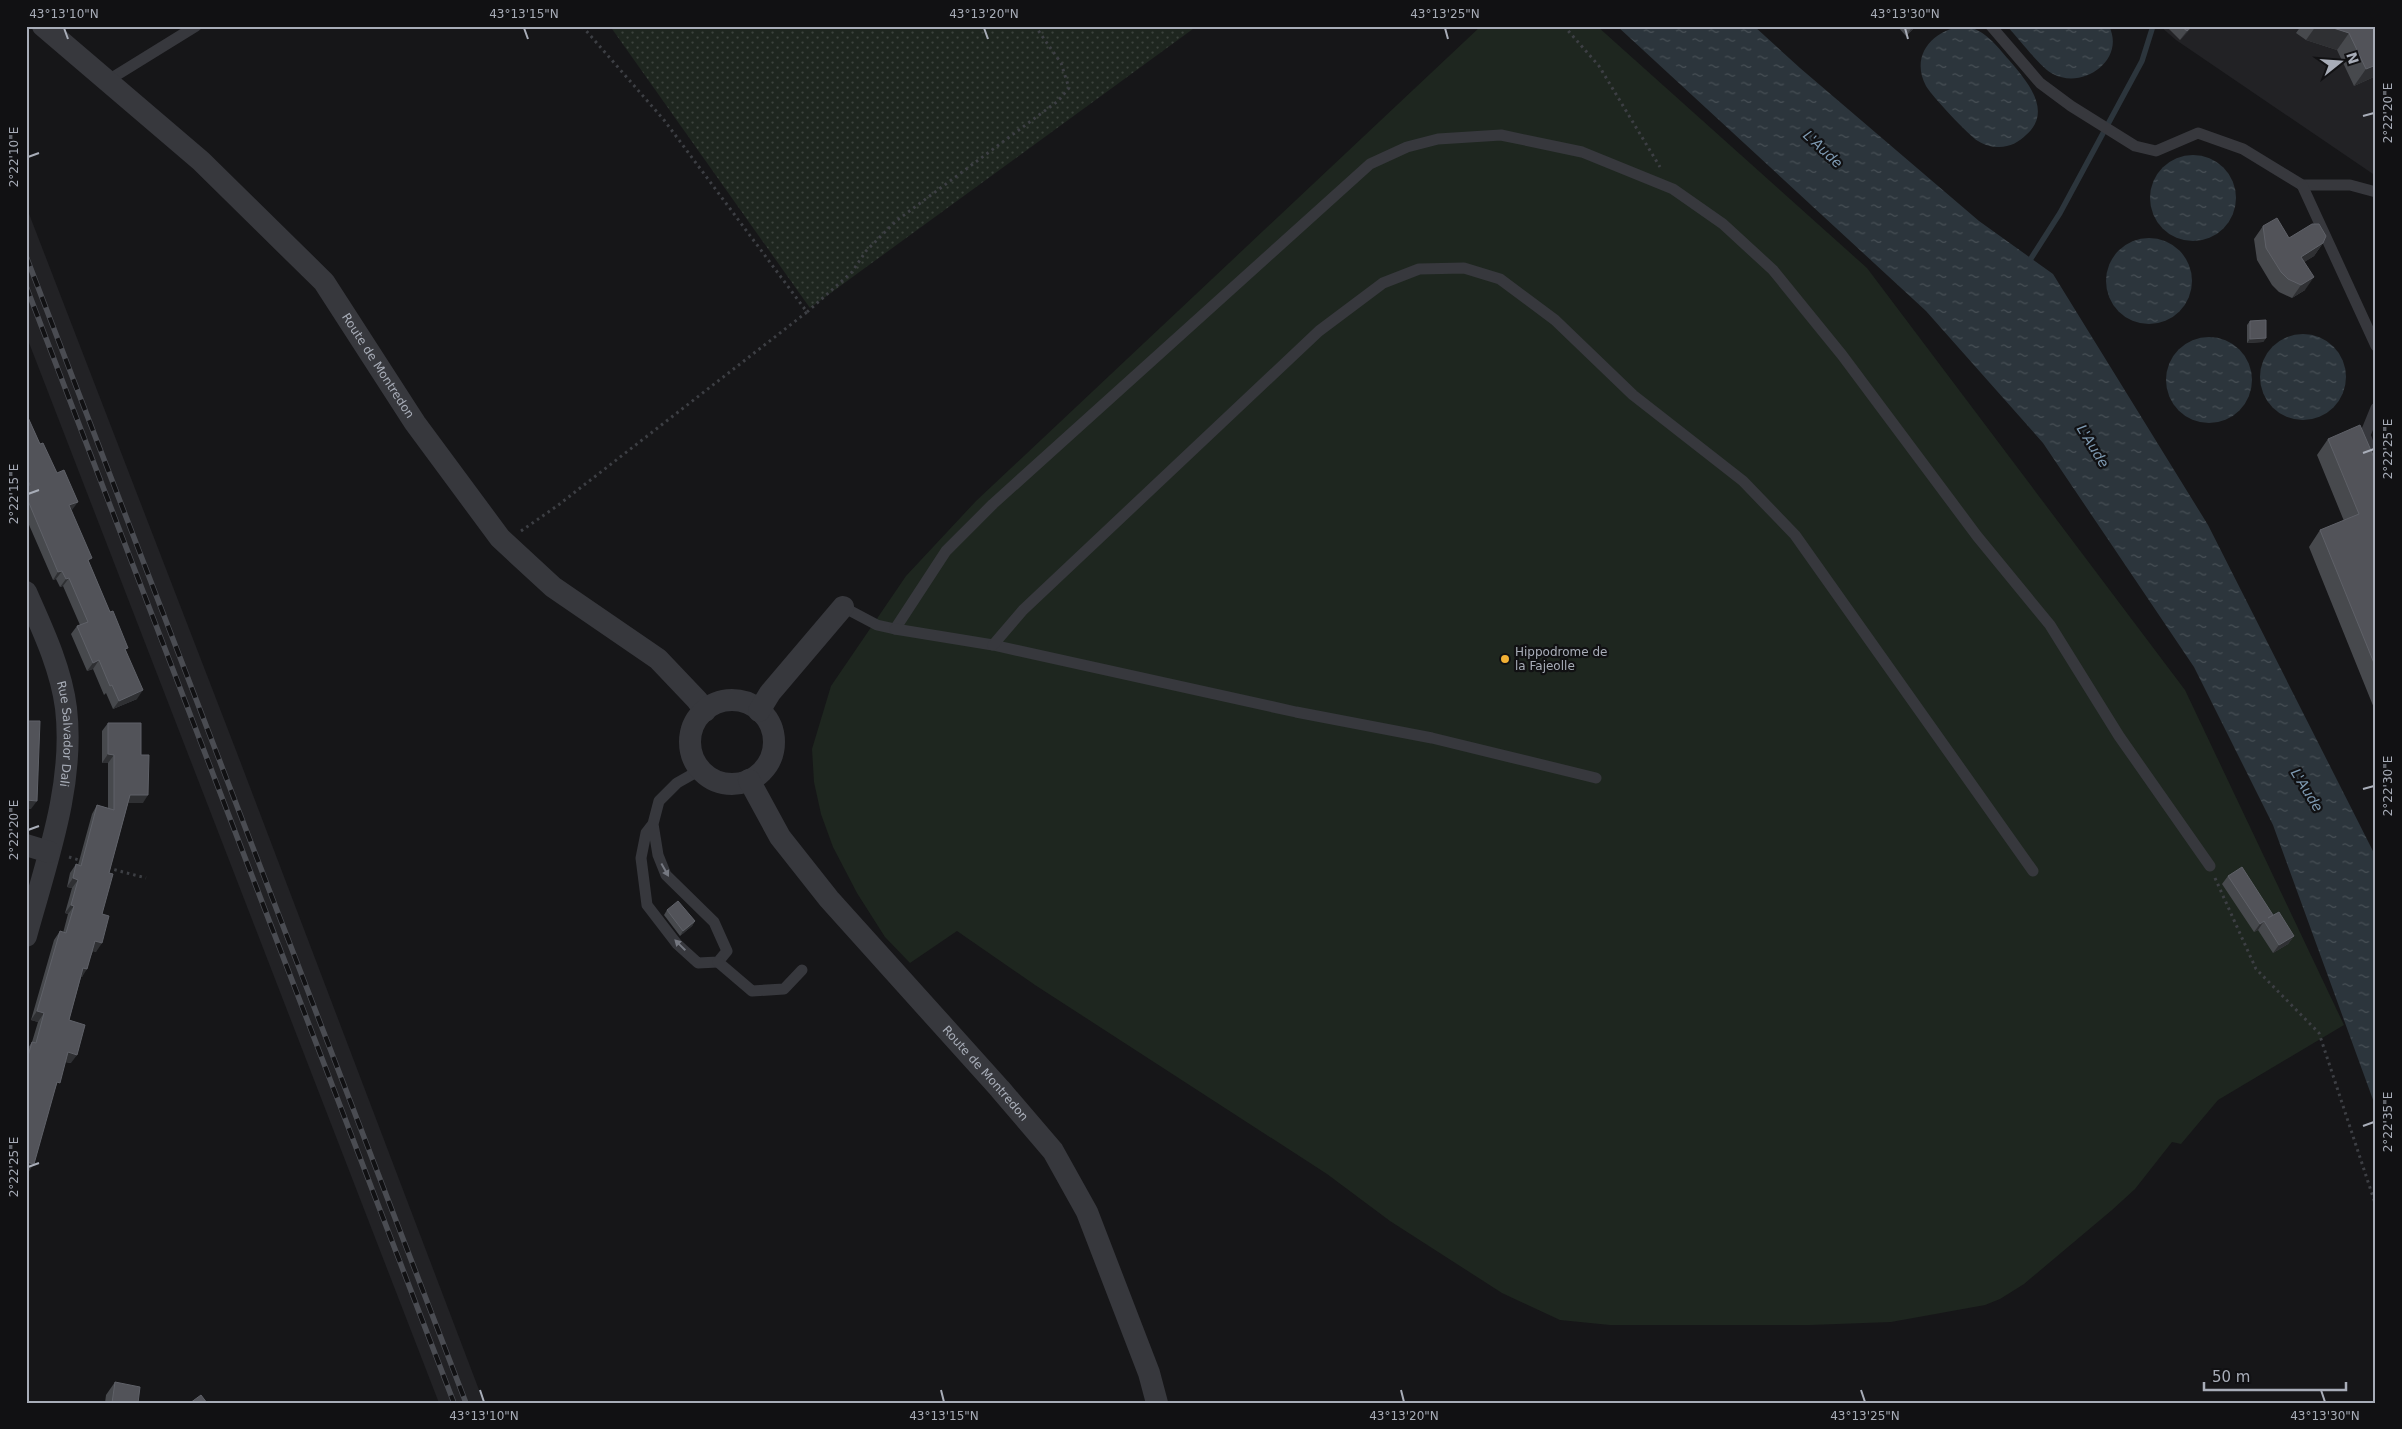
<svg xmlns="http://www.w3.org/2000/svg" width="2402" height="1429" font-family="'DejaVu Sans',sans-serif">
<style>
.built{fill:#222225}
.grass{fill:#1e261f}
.garden{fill:url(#garden-dots)}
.water{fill:url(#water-ripples)}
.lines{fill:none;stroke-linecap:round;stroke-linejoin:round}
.stream{stroke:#2c353c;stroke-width:5.5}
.path{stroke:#3d3f44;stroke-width:3;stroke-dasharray:2.5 4;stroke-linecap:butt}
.service{stroke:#37383d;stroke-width:11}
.minor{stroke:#37383d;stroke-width:22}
.rail-casing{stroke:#4a4c52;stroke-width:5.5}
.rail{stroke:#111113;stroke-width:4;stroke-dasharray:11;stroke-linecap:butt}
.wall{fill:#47494d}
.shaded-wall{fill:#2f3033}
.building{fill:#525359;stroke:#5f6168}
.oneway{fill:#757881}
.ticks{fill:none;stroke:#a8adb8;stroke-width:2}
.poi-dot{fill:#f2b134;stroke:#111113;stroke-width:2}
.labels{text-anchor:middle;stroke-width:4.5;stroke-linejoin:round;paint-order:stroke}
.street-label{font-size:12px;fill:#a8adb8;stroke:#111113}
.poi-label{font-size:12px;fill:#a8adb8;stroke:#111113;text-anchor:start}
.water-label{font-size:14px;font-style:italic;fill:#7f9bb3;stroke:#111113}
.neatline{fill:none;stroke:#a8adb8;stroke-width:2}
.ticks-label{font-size:12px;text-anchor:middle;fill:#a8adb8}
</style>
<defs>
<pattern id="garden-dots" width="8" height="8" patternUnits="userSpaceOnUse" patternTransform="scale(1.25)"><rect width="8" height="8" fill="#1e261f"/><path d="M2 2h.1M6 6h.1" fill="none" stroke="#3c433d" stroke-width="1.8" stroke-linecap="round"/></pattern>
<pattern id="water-ripples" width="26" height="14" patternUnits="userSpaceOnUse" patternTransform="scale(1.25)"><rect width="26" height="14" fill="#2c353c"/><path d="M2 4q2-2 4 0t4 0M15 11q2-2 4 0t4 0" fill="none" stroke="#485056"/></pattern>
</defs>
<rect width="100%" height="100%" fill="#161618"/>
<!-- built -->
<g class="built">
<polygon points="2160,26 2376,26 2376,176 2176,40"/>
<polygon points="26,206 237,753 484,1403 439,1403 26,335"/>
</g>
<!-- grass -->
<polygon class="grass" points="1481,26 1597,26 1867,268 2185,690 2344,1025 2218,1100 2181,1144 2172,1142 2135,1189 2112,1210 2024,1284 2000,1299 1985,1305 1891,1322 1810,1325 1610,1325 1560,1320 1502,1293 1390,1221 1327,1174 1035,985 957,931 910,963 885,937 857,893 833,847 821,814 814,782 812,749 831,686 906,576 976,501"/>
<!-- garden -->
<polygon class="garden" points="610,26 1197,26 810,308"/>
<!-- water -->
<g class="water">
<polygon points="1617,26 1754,26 1800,68 1979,221 2053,274 2208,525 2376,857 2376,1108 2273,825 2194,667 2043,443 1926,311"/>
<path d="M1966 26C1986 31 1996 45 2009 60 2026 80 2054 111 2026 135 2019 142 2010 147 1999 147 1991 147 1985 145 1978 141 1969 136 1931 95 1926 86 1909 54 1935 28 1966 26Z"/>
<path d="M2007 26H2109C2126 60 2083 90 2053 74 2041 68 2018 38 2007 26Z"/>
<circle cx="2193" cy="198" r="43"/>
<circle cx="2149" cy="281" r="43"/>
<circle cx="2303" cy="377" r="43"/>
<circle cx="2209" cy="380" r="43"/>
</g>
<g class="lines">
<!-- stream -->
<polyline class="stream" points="2030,265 2030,260 2060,213 2142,61 2153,26"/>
<!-- path -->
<g class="path">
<polyline points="1564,26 1599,66 1660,167"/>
<polyline points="807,312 852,272 866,251 896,221 1058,101 1069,88 1061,63 1035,26"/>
<polyline points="521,531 557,506 807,312 664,120 582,26"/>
<polyline points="69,857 82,861"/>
<polyline points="108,868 146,878"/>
<polyline points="2215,878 2256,969 2319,1033 2376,1206"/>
</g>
<!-- service -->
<g class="service">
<polyline points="1991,26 2040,83 2071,106 2135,146 2156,151 2198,133 2243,149 2302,185 2350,185 2376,192"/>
<polyline points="107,81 196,26"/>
<polyline points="2302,185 2376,346"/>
<polyline points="2376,408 2365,435 2376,463"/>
<polyline points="843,607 877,625 895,629 946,551 993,504 1370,164 1407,147 1438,139 1501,135 1582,152 1673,189 1723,224 1773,270 1842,355 1977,536 2050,625 2119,736 2210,866"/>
<polyline points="895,629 993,645 1296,712 1432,738 1596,778"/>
<polyline points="993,645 1023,610 1319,331 1383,283 1419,269 1464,268 1500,279 1555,320 1633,395 1743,481 1795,535 2033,871"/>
<polyline points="653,824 658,855 666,875 714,922 727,951 718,962 698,963 677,944 647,905 641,858 646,833 653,824 659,801 677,783 700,770"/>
<polyline points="718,962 752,991 784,989 802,970"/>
</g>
<!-- minor -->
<g class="minor">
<path id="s1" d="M43 26 201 161 324 282 415 423 500 538 553 587 658 659 697 700 705 711"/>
<path id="s2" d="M26 592C42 628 61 668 66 708 75 785 46 863 26 936"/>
<circle cx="732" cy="742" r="42"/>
<polyline points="759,711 770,693 843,607"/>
<path id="s3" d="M749 780 780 837 829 899 1000 1089 1053 1151 1087 1212 1149 1373 1157 1403"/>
<polyline points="26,845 49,852"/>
</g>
<defs>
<g id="rail">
<polyline points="26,256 466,1403"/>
<polyline points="26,286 454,1403"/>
</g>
</defs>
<!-- rail casing -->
<use href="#rail" class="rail-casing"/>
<!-- rail -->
<use href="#rail" class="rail"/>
</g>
<!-- wall -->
<g class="wall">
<polygon points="1897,26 1916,26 1906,36"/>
<polygon points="2166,26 2193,26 2180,40"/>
<polygon points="2301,26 2376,26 2376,76 2354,86 2337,50 2306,40 2296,33"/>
<polygon points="2263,226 2289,238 2323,243 2314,256 2304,262 2305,290 2292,298 2279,292 2272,285 2257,260 2254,239"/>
<polygon points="2250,321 2266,338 2263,342 2247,343 2247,325"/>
<polygon points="26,413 40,444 71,510 89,562 126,651 137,699 113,709 106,693 104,695 93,669 87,671 71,634 77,626 80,625 63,586 60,587 56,579 53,580 26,518"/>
<polygon points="2328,439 2376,462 2376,713 2309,547 2320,530 2344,521 2317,455"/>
<polygon points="108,723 141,755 143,803 128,803 109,873 96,952 93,951 82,977 81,977 69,1020 71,1063 65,1062 55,1089 28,1173 26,1172 26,1051 32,1042 38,1022 31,1020 54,940 60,931 63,933 68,914 65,913 72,888 67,887 70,873 76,864 78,865 92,814 97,805 108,808 108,763 102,763 102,731"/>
<polygon points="2228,876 2273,915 2294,936 2288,944 2273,953 2258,930 2254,932 2222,884"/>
<polygon points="667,910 695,921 692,926 680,936 664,915"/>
<polygon points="115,1382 138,1403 105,1403 106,1395"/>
</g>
<!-- shaded-wall -->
<g class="shaded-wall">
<polygon points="1913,26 1916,26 1906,36"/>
<polygon points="2191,26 2193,26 2180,40 2187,31"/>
<polygon points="2316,26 2327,26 2349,33 2337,50 2306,40"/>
<polygon points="2376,65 2376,76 2354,86 2366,69"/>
<polygon points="2323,243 2314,256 2292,270 2301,257"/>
<polygon points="2314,277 2305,290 2292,298 2301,285"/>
<polygon points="2266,338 2263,342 2247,343 2250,339"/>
<polygon points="78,502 72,510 69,505"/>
<polygon points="62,571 56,579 53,580 58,572"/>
<polygon points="69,578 63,586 60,587 66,579"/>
<polygon points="99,660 93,669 87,671 93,663"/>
<polygon points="143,690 137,699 113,709 119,701"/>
<polygon points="108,754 114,755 108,763 102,763"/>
<polygon points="130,795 148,795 143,803 124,803"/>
<polygon points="26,800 37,801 31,809 26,809"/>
<polygon points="73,878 78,880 72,888 67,887"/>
<polygon points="71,905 74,906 68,914 65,913"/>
<polygon points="695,921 692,926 680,936 683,931"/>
<polygon points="2264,921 2258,930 2254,932 2260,924"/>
<polygon points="2294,936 2288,944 2273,953 2279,945"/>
<polygon points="95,941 102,943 96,952 89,950"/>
<polygon points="83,968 87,969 82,977 77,976"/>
<polygon points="37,1011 44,1013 38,1022 31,1020"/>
<polygon points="68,1052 77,1055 71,1063 62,1061"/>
<polygon points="26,1162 34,1164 28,1173 26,1172"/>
</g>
<!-- building -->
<g class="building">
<polygon points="2181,26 2191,26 2187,31"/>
<polygon points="2327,26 2376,26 2376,65 2366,69 2349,33"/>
<polygon points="2277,218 2289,238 2312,224 2319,224 2326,236 2323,243 2301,257 2314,277 2301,285 2288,279 2281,272 2266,248 2263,226"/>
<polygon points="2266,320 2266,338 2250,339 2250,321"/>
<polygon points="26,413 40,444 43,443 57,473 64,470 78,502 69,505 92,558 88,560 110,612 113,611 128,648 125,649 143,690 119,701 112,685 110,686 99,660 93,663 77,626 88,622 69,578 66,579 62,571 58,572 26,496 26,486 30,485 26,476 26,470 28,469 26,466"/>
<polygon points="2360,425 2376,462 2376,668 2320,530 2359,514 2328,439"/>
<polygon points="26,721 40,721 37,801 26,800"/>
<polygon points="108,723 141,723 141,755 149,755 148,795 130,795 109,873 113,874 102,914 109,916 102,943 95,941 87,969 83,968 69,1020 85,1025 77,1055 68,1052 60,1083 57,1082 34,1164 26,1162 26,1063 32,1042 36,1043 44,1013 37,1011 60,931 66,933 74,906 71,905 78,880 73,878 76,864 81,866 97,805 114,810 114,755 108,754"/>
<polygon points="2242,867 2273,915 2268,918 2279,912 2294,936 2279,945 2264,921 2260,924 2228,876"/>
<polygon points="678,901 695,921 683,931 667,910"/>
<polygon points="115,1382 140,1387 138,1403 112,1403"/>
<polygon points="201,1395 207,1403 190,1403"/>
</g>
<!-- one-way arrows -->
<defs><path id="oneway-solid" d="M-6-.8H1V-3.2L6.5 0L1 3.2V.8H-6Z" transform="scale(1.25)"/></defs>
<g class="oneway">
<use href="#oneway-solid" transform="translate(665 870) rotate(61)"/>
<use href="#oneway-solid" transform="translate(680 945) rotate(-135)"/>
</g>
<!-- ticks -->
<path class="ticks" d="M64 28 68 39M524 28 528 39M984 28 988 39M1445 28 1448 39M1905 28 1908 39M2363 116 2374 113M28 157 39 153M2363 453 2374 449M28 494 39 490M2363 789 2374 786M28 830 39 826M2363 1126 2374 1122M28 1167 39 1163M480 1390 484 1402M941 1390 944 1402M1401 1390 1404 1402M1861 1390 1865 1402M2321 1390 2325 1402"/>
<!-- markers -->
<circle class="poi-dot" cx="1505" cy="659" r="5"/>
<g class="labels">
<!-- street labels -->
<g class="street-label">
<text dy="4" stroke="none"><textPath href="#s1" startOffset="480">Route de Montredon</textPath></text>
<text dy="4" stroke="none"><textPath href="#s2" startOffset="149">Rue Salvador Dali</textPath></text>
<text dy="4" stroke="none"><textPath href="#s3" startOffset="378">Route de Montredon</textPath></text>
</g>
<!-- poi labels -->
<g class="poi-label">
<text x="1515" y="656">Hippodrome de<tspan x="1515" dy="14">la Fajeolle</tspan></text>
</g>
<!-- water labels -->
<g class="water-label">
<text transform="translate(1823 149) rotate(43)" y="5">L'Aude</text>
<text transform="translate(2093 446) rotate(58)" y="5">L'Aude</text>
<text transform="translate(2307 790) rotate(58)" y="5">L'Aude</text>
</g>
</g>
<!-- border -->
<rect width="2402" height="1429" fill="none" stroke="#111113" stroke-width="55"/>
<!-- north arrow -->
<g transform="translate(2340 62) rotate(73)" stroke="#111113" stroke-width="4" paint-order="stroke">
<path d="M0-4L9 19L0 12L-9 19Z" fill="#a8adb8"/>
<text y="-8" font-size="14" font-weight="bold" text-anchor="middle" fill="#a8adb8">N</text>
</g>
<!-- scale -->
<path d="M2204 1382v8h142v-8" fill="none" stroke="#a8adb8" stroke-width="2.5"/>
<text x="2212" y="1382" font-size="15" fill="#a8adb8" stroke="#111113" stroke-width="4" paint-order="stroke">50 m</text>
<rect x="28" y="28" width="2346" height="1374" class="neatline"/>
<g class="ticks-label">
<text x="64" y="18">43°13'10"N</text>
<text x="524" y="18">43°13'15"N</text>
<text x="984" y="18">43°13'20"N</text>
<text x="1445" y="18">43°13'25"N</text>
<text x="1905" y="18">43°13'30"N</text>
<text transform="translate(2388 113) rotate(-90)" y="4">2°22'20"E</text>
<text transform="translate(14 157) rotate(-90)" y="4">2°22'10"E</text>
<text transform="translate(2388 449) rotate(-90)" y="4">2°22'25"E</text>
<text transform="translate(14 494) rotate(-90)" y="4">2°22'15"E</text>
<text transform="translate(2388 786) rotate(-90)" y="4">2°22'30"E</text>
<text transform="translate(14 830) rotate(-90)" y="4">2°22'20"E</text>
<text transform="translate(2388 1122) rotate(-90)" y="4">2°22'35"E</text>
<text transform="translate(14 1167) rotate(-90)" y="4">2°22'25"E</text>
<text x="484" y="1420">43°13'10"N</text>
<text x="944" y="1420">43°13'15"N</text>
<text x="1404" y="1420">43°13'20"N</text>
<text x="1865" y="1420">43°13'25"N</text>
<text x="2325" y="1420">43°13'30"N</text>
</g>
</svg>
